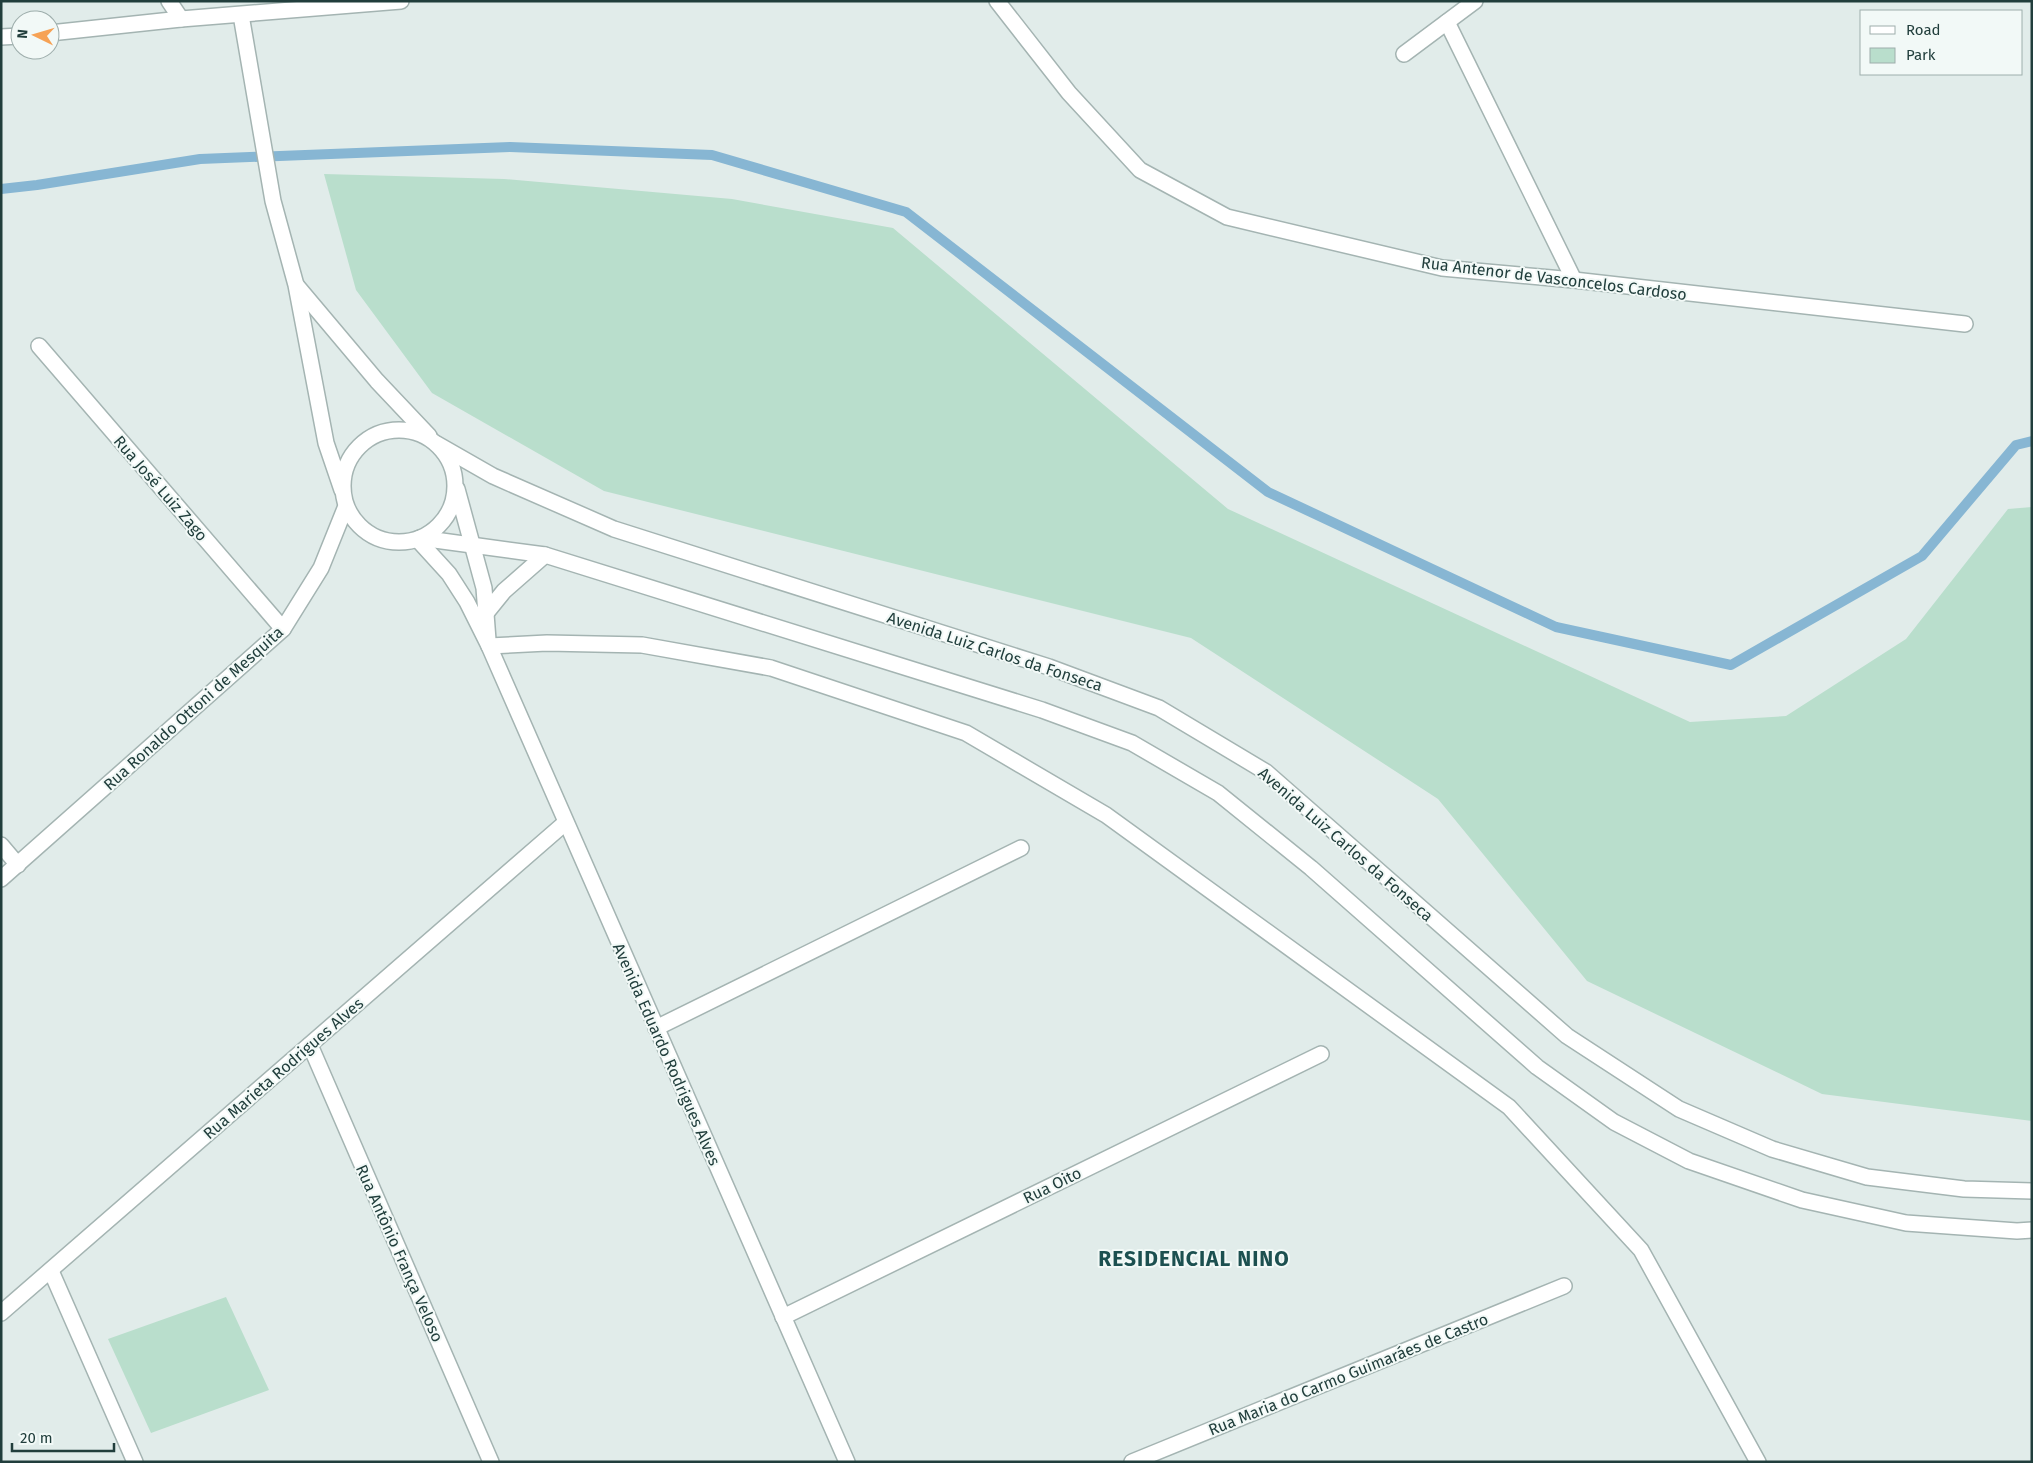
<svg xmlns="http://www.w3.org/2000/svg" width="2033" height="1463" font-family="'Fira Sans',sans-serif">
<style>
.green{fill:#b9decc}
.lines{fill:none;stroke-linecap:round;stroke-linejoin:round}
.stream{stroke:#87b6d3;stroke-width:10}
.minor-casing{stroke:#a4b4b2;stroke-width:18}
.minor{stroke:#fff;stroke-width:15}
.labels{text-anchor:middle;stroke-width:4;stroke-linejoin:round;paint-order:stroke}
.street-label{font-size:16px;fill:#213e3c;stroke:#f2f9f7}
.district-label{font-size:21px;font-weight:bold;letter-spacing:1px;fill:#1c5050;stroke:#f2f9f7}
</style>
<rect width="100%" height="100%" fill="#e1ecea"/>
<!-- green -->
<g class="green">
<polygon points="324,174 504,179 732,199 893,228 1228,509 1690,722 1786,716 1906,639 2008,509 2032,507 2032,1121 1822,1094 1587,981 1438,799 1191,638 604,491 432,393 356,290"/>
<polygon points="226,1297 269,1390 151,1433 108,1339"/>
</g>
<g class="lines">
<!-- stream -->
<polyline class="stream" points="1,189 37,185 200,159 510,147 712,155 906,212 1268,492 1556,627 1731,665 1922,556 2016,445 2032,441"/>
<defs>
<g id="minor">
<polyline points="169,1 181,19"/>
<polyline points="997,1 1069,93 1140,170 1227,217 1442,268 1574,280 1965,324"/>
<polyline points="241,15 273,201 296,285 326,443 342,490"/>
<polyline points="1447,22 1574,280"/>
<polyline points="50,33 181,19 401,1"/>
<polyline points="1,37 20,36"/>
<polyline points="1404,54 1475,1"/>
<polyline points="297,286 377,381 429,436"/>
<polyline points="39,346 283,629"/>
<circle cx="399" cy="486" r="56"/>
<polyline points="437,444 493,476 614,529 1049,667 1159,708 1266,772 1567,1036 1679,1109 1772,1149 1867,1177 1964,1189 2032,1191"/>
<polyline points="457,489 484,588 488,640"/>
<polyline points="420,538 545,555 1042,710 1132,743 1218,793 1311,868 1537,1067 1614,1122 1689,1161 1802,1200 1906,1223 2017,1231 2032,1230"/>
<polyline points="418,540 449,574 467,602 489,646 847,1462"/>
<polyline points="487,612 504,591 545,555"/>
<polyline points="489,646 547,643 642,645 771,668 966,733 1106,815 1509,1107 1641,1250 1758,1462"/>
<polyline points="1,845 18,865"/>
<polyline points="1,879 283,629 321,568 346,506"/>
<polyline points="656,1028 1021,848"/>
<polyline points="310,1045 491,1462"/>
<polyline points="51,1271 135,1462"/>
<polyline points="1,1313 565,823"/>
<polyline points="783,1317 1321,1054"/>
<polyline points="1132,1462 1564,1286"/>
</g>
</defs>
<!-- minor casing -->
<use href="#minor" class="minor-casing"/>
<!-- minor -->
<use href="#minor" class="minor"/>
</g>
<g class="labels">
<!-- street labels -->
<g class="street-label">
<text transform="translate(1554 278) rotate(7)" y="6">Rua Antenor de Vasconcelos Cardoso</text>
<text transform="translate(161 488) rotate(49)" y="6">Rua José Luiz Zago</text>
<text transform="translate(995 651) rotate(18)" y="6">Avenida Luiz Carlos da Fonseca</text>
<text transform="translate(193 708) rotate(-42)" y="6">Rua Ronaldo Ottoni de Mesquita</text>
<text transform="translate(1346 844) rotate(41)" y="6">Avenida Luiz Carlos da Fonseca</text>
<text transform="translate(667 1054) rotate(66)" y="6">Avenida Eduardo Rodrigues Alves</text>
<text transform="translate(283 1068) rotate(-41)" y="6">Rua Marieta Rodrigues Alves</text>
<text transform="translate(1052 1185) rotate(-26)" y="6">Rua Oito</text>
<text transform="translate(400 1253) rotate(66)" y="6">Rua Antônio França Veloso</text>
<text transform="translate(1348 1374) rotate(-22)" y="6">Rua Maria do Carmo Guimaráes de Castro</text>
</g>
<!-- district labels -->
<g class="district-label">
<text x="1194" y="1266">RESIDENCIAL NINO</text>
</g>
</g>
<!-- border -->
<rect width="2033" height="1463" fill="none" stroke="#213e3c" stroke-width="5"/>
<!-- legend -->
<rect x="1860" y="10" width="162" height="65" fill="#f2f9f7" stroke="#9eaeac"/>
<rect x="1870" y="26" width="25" height="8" fill="#ffffff" stroke="#9eaeac"/>
<text x="1906" y="35" font-size="15" fill="#213e3c">Road</text>
<rect x="1870" y="48" width="25" height="15" fill="#b9decc" stroke="#9eaeac"/>
<text x="1906" y="60" font-size="15" fill="#213e3c">Park</text>
<!-- north arrow -->
<g transform="translate(35 35) rotate(275)"><circle r="24" fill="#f2f9f7" stroke="#9eaeac"/>
<path d="M0-4L9 19L0 12L-9 19Z" fill="#f6a255"/>
<text y="-8" font-size="14" font-weight="bold" text-anchor="middle" fill="#213e3c">N</text>
</g>
<!-- scale -->
<path d="M12 1443v8h102v-8" fill="none" stroke="#213e3c" stroke-width="2.5"/>
<text x="20" y="1443" font-size="15" fill="#213e3c" stroke="#f2f9f7" stroke-width="4" paint-order="stroke">20 m</text>
</svg>
